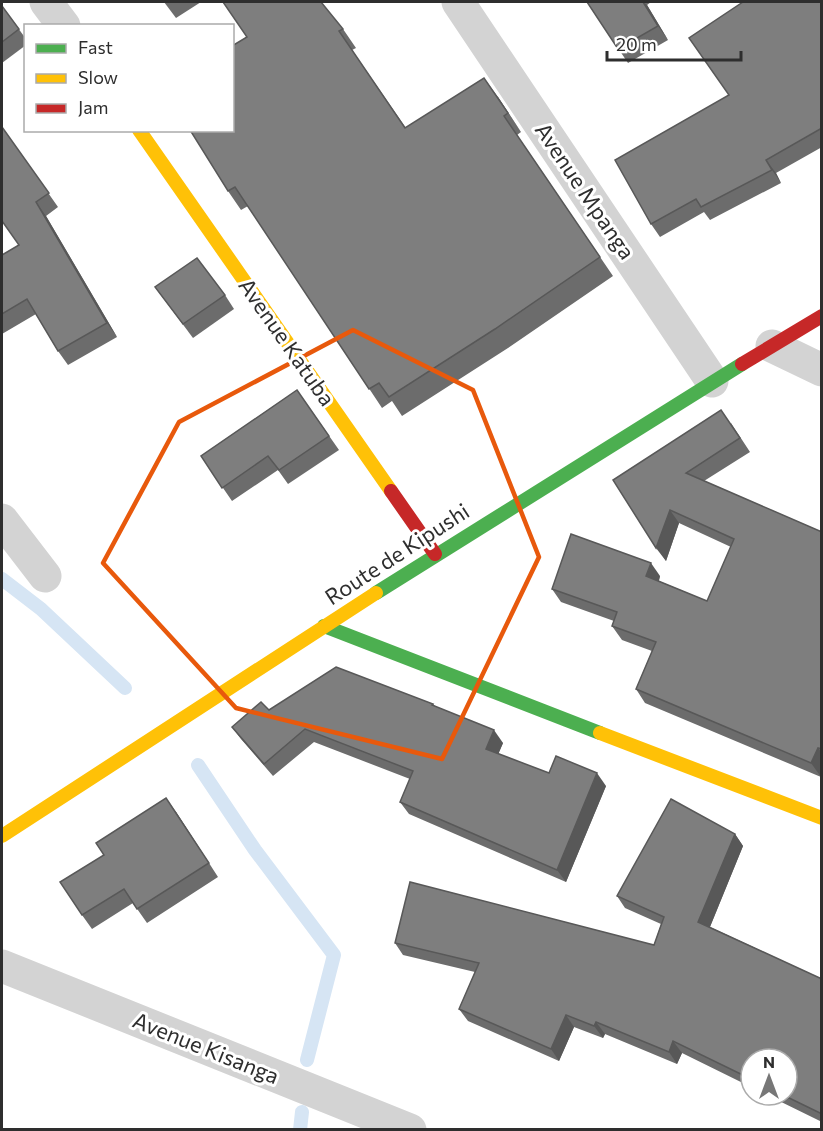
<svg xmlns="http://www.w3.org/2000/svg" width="823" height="1131" font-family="Commissioner,sans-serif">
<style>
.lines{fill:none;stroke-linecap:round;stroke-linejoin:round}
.stream{stroke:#d6e5f4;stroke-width:14}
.street{stroke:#d3d3d3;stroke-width:33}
.fast{stroke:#4caf50;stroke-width:14}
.slow{stroke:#ffc107;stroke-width:14}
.jam{stroke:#c62828;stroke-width:14}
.wall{fill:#6c6c6c}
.shaded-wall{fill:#585858}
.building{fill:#7e7e7e;stroke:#585858;stroke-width:1.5}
.marked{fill:none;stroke:#e8590c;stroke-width:4.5;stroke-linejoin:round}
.labels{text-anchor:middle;stroke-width:6;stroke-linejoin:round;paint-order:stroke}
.street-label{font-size:22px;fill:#2e2e2e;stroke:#fff}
</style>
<rect width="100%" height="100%" fill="#fff"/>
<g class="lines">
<!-- stream -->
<g class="stream">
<polyline points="2,579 41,609 125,688"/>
<polyline points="198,765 255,850 334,955 307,1060"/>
<polyline points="300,1130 302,1112"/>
</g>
<!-- street -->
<g class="street">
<polyline points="46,2 64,26"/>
<polyline points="458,2 712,381"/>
<polyline points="772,346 822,370"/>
<polyline points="2,520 45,576"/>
<polyline points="2,966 410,1130"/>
</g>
<!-- fast -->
<g class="fast">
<polyline points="376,593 742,364"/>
<polyline points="324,626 600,733"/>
</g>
<!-- slow -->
<g class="slow">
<polyline points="139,130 391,491"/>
<polyline points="600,733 822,818"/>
<polyline points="2,836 376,593"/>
</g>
<!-- jam -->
<g class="jam">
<polyline points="742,364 822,316"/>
<polyline points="391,491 435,554"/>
</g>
</g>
<!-- wall -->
<g class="wall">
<polygon points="164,2 201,2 176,18"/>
<polygon points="587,2 651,2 647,5 668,40 628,63"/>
<polygon points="822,2 822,147 776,173 781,183 710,220 704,212 660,237 651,224"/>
<polygon points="2,6 26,39 26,45 2,63"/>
<polygon points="343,29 356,48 352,50 406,128 498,97 521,132 517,135 613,276 508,348 402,416 392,401 382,408 248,206 241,210 228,191 247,37"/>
<polygon points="2,127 58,207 46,216 117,337 68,365 58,351 36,314 2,334 2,255 19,245"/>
<polygon points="155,287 225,295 234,309 193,338"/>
<polygon points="297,390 339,450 288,484 278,470 232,501 201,456"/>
<polygon points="731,423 750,452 704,481 822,532 822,774 821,777 645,703 636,689 652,651 622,640 612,626 614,621 561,602 552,589 660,576 659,581 707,601 731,547 679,523 666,561 613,480"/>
<polygon points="433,704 435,706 503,743 498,754 549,773 606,786 566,882 409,814 400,802 410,779 314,742 273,776 241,739 232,727 269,710"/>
<polygon points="176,812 218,877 147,923 133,903 92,929 82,915"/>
<polygon points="735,834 743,846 710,927 822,979 822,1122 767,1095 787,1095 751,1059 751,1087 682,1053 677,1064 605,1034 603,1038 574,1027 559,1061 468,1021 459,1009 475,972 403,955 395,943 654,945 661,924 625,908 617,896"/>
</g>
<!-- shaded-wall -->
<g class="shaded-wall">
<polygon points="643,2 647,5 668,40 658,26"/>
<polygon points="484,78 498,97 521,132 508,113"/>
<polygon points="766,160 776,173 781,183 772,170"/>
<polygon points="36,202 46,216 117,337 107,323"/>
<polygon points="670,510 679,523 666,561 656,548"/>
<polygon points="651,563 660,576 656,590 646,576"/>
<polygon points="494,730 503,743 495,762 486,749"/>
<polygon points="818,748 822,753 822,774 821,777 811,763"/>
<polygon points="597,773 606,786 566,882 557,870"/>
<polygon points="166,798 176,812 218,877 209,863"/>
<polygon points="735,834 743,846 707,934 698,922"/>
<polygon points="566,1015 574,1027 559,1061 551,1049"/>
<polygon points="596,1022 605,1034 603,1038 594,1026"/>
<polygon points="673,1041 682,1053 677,1064 669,1052"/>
</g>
<!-- building -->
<g class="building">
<polygon points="223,2 321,2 343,29 339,31 405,128 484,78 508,113 504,116 600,257 495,329 389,397 379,383 369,389 235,187 228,191 190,130 232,130 232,46 247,37"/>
<polygon points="587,2 643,2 658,26 618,49"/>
<polygon points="743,2 822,2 822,128 766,160 772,170 701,207 696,199 651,224 615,160 729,95 689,38"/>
<polygon points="2,6 19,29 2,42"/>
<polygon points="2,127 49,193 36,202 107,323 58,351 27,299 2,314 2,255 19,245 2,221"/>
<polygon points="197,258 225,295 183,324 155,287"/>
<polygon points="297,390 329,436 279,470 268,456 222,488 201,456"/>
<polygon points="721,410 740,438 686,473 822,532 822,749 818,748 811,763 636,689 656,642 612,626 617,612 552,589 571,534 651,563 646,576 707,601 734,539 670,510 656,548 613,480"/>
<polygon points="336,667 433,704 432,705 494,730 486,749 549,773 556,756 597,773 557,870 400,802 413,771 305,729 264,764 232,727 261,702 269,710"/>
<polygon points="166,798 209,863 137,909 124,889 82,915 60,882 104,855 96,843"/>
<polygon points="671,799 735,834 698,922 822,979 822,1114 783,1095 787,1095 787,1059 751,1059 751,1079 673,1041 669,1052 596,1022 594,1026 566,1015 551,1049 459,1009 479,963 395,943 410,882 654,945 664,917 617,896"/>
</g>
<!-- marked area -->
<path class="marked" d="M353 330 473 390 539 557 442 759 236 708 103 563 179 422Z"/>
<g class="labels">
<!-- street labels -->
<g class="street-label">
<text transform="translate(585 191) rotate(56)" y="8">Avenue Mpanga</text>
<text transform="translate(287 342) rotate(55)" y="8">Avenue Katuba</text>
<text transform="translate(397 554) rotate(-33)" y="8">Route de Kipushi</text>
<text transform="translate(206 1048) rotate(22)" y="8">Avenue Kisanga</text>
</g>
</g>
<!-- border -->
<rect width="823" height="1131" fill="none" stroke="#2e2e2e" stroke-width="6"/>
<!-- legend -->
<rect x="24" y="24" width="210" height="108" fill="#ffffff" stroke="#ababab" stroke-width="1.5"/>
<rect x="36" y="44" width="30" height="9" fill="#4caf50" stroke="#ababab" stroke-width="1.5"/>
<text x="78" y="54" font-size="18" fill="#2e2e2e">Fast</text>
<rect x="36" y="74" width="30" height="9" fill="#ffc107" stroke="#ababab" stroke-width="1.5"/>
<text x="78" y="84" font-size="18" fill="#2e2e2e">Slow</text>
<rect x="36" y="104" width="30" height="9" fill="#c62828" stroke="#ababab" stroke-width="1.5"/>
<text x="78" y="114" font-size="18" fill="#2e2e2e">Jam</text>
<!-- north arrow -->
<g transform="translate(769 1077)"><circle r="28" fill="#ffffff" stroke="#ababab" stroke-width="1.5"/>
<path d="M0-4.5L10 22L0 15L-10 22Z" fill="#777777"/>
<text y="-9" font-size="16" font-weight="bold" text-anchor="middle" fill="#2e2e2e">N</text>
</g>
<!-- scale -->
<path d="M607 51v9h134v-9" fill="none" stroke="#2e2e2e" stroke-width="3"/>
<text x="616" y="51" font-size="18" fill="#2e2e2e" stroke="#ffffff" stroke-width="4.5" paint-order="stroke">20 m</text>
</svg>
